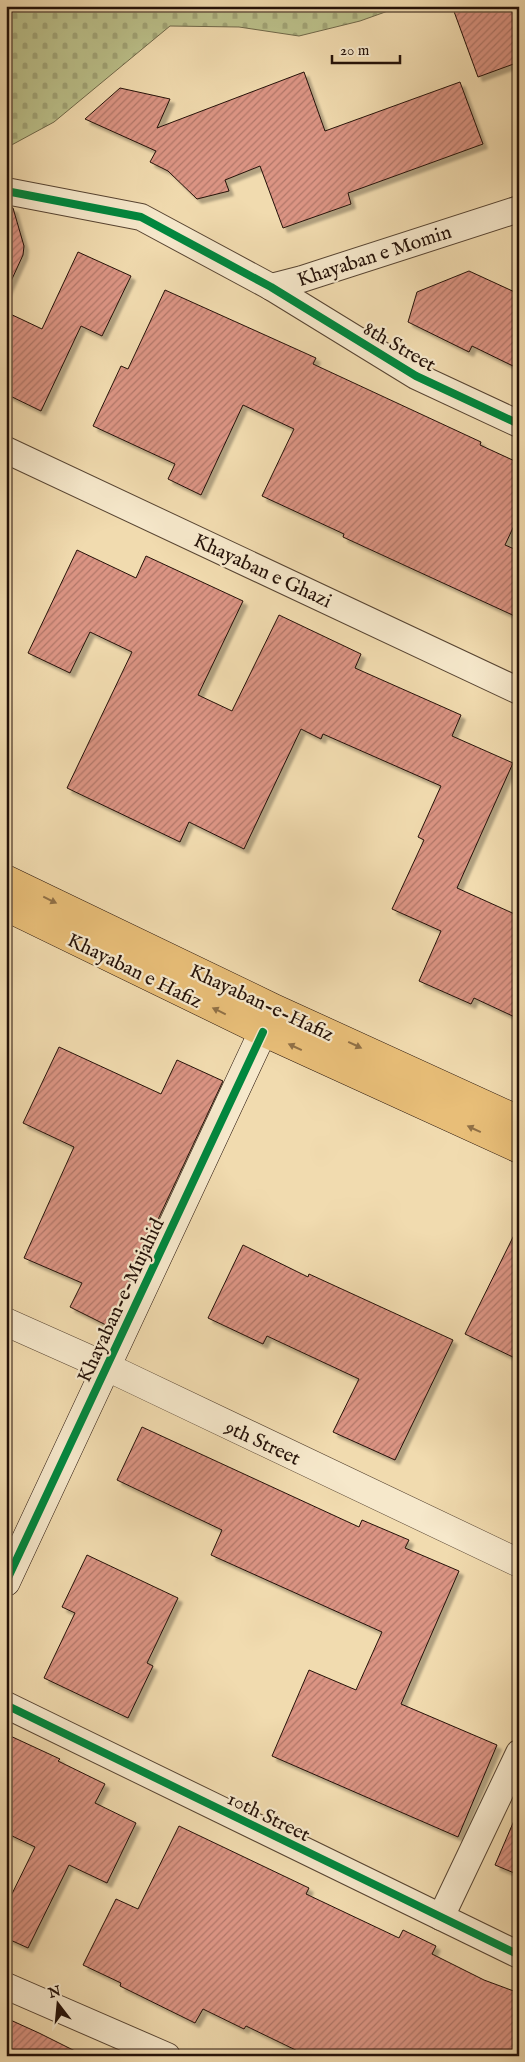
<svg xmlns="http://www.w3.org/2000/svg" width="525" height="2062" font-family="'IM FELL English',serif">
<style>
.cemetery{fill:url(#cemetery-stones);stroke:#706849}
.building{fill:url(#building-hatch);stroke:#241108;filter:url(#shadow)}
.lines{fill:none;stroke-linecap:round;stroke-linejoin:round}
.minor-casing{stroke:#574432;stroke-width:28}
.tertiary-casing{stroke:#574432;stroke-width:29}
.secondary-casing{stroke:#241108;stroke-width:29}
.primary-casing{stroke:#241108;stroke-width:29}
.minor{stroke:#f6e8cb;stroke-width:26}
.tertiary{stroke:#f6e8cb;stroke-width:28}
.secondary{stroke:#f6e8cb;stroke-width:28}
.primary{stroke:#e8be78;stroke-width:28}
.cycleway-casing{stroke:#f6e8cb;stroke-width:11}
.cycleway{stroke:#00873e;stroke-width:8}
.oneway{fill:#907046}
.labels{text-anchor:middle;stroke-width:4.5;stroke-linejoin:round;paint-order:stroke}
.street-label{font-size:20px;fill:#241108;stroke:#f6e8cb}
</style>
<defs>
<pattern id="cemetery-stones" width="16" height="16" patternUnits="userSpaceOnUse" patternTransform="scale(1.25)"><rect width="16" height="16" fill="#bbc08a"/><path d="M2 7V4a2 2 0 0 1 4 0v3zM10 15v-3a2 2 0 0 1 4 0v3z" fill="#a1a476"/></pattern>
<pattern id="building-hatch" width="6" height="6" patternUnits="userSpaceOnUse" patternTransform="scale(1.25)"><rect width="6" height="6" fill="#db9483"/><path d="M-1 1l2-2M0 6l6-6M5 7l2-2" fill="none" stroke="#b17769"/></pattern>
<filter id="shadow"><feDropShadow dx="4.5" dy="4.5" stdDeviation="1" flood-color="#0004"/></filter>
</defs>
<rect width="100%" height="100%" fill="#f1dbaf"/>
<filter id="stains"><feTurbulence type="fractalNoise" baseFrequency=".004" numOctaves="4"/><feColorMatrix values="0 0 0 0 .2 0 0 0 0 .09 0 0 0 0 .02 0 0 0 .5 -.17"/></filter>
<radialGradient id="worn" r=".72"><stop offset=".6" stop-color="#630" stop-opacity="0"/><stop offset="1" stop-color="#630" stop-opacity=".3"/></radialGradient>
<!-- cemetery -->
<polygon class="cemetery" points="6,6 402,6 360,21 299,36 239,27 170,26 54,122 6,148"/>
<!-- building -->
<g class="building">
<polygon points="452,6 519,6 519,62 478,77"/>
<polygon points="304,72 325,131 460,82 483,144 348,193 351,204 283,228 260,166 225,180 229,191 197,199 168,171 150,162 156,151 85,119 120,88 170,99 157,128"/>
<polygon points="6,206 13,208 24,246 23,255 6,292"/>
<polygon points="78,252 131,276 102,336 81,326 41,411 6,394 6,312 42,329"/>
<polygon points="469,271 519,294 519,355 513,366 472,346 469,352 408,322 417,292"/>
<polygon points="165,290 316,358 313,364 481,442 480,445 519,463 519,515 505,545 519,551 519,618 343,537 344,534 262,496 294,429 243,405 201,495 168,479 175,464 93,426 121,366 128,369"/>
<polygon points="77,550 136,578 146,556 243,601 198,695 232,711 279,615 361,654 355,668 461,715 452,736 513,763 457,888 519,916 519,1019 474,998 471,1004 419,981 441,931 392,909 424,840 418,837 441,786 323,734 321,739 301,729 244,849 189,822 180,842 67,788 132,652 90,632 70,673 28,653"/>
<polygon points="59,1047 161,1094 177,1060 223,1081 108,1326 70,1307 82,1283 24,1258 74,1147 23,1123"/>
<polygon points="519,1225 519,1360 465,1334"/>
<polygon points="243,1245 308,1277 309,1274 453,1340 395,1460 333,1432 359,1379 267,1336 263,1344 208,1318"/>
<polygon points="142,1427 359,1527 362,1520 409,1540 405,1548 459,1571 401,1704 497,1745 458,1837 272,1756 309,1670 356,1690 382,1632 211,1555 222,1530 117,1480"/>
<polygon points="87,1555 178,1598 147,1663 153,1666 128,1718 44,1678 75,1613 62,1607"/>
<polygon points="6,1734 60,1759 58,1761 105,1784 95,1803 136,1823 107,1883 69,1865 28,1948 6,1938 6,1906 35,1847 6,1833"/>
<polygon points="519,1809 519,1875 495,1865"/>
<polygon points="179,1826 309,1888 306,1894 399,1938 403,1930 436,1946 432,1954 484,1980 519,1993 519,2056 308,2056 246,2026 244,2029 203,2009 195,2023 120,1986 121,1983 83,1965 116,1899 138,1909"/>
<polygon points="6,2018 39,2033 85,2056 6,2056"/>
</g>
<g class="lines">
<defs>
<g id="minor">
<polyline points="6,191 141,217 271,287 416,376 519,424"/>
<polyline points="271,287 302,279 519,209"/>
<polyline points="6,450 519,691"/>
<polyline points="6,1705 519,1955"/>
<polyline points="441,1917 519,1753"/>
<polyline points="6,1986 167,2056"/>
</g>
<polyline id="tertiary" points="6,1322 107,1367 519,1563"/>
<polyline id="secondary" points="6,1582 273,1010"/>
<g id="primary">
<polyline points="6,879 274,1008 519,1120"/>
<polyline points="6,907 263,1032 519,1149"/>
</g>
</defs>
<!-- minor casing -->
<use href="#minor" class="minor-casing"/>
<!-- tertiary casing -->
<use href="#tertiary" class="tertiary-casing"/>
<!-- secondary casing -->
<use href="#secondary" class="secondary-casing"/>
<!-- primary casing -->
<use href="#primary" class="primary-casing"/>
<!-- minor -->
<use href="#minor" class="minor"/>
<!-- tertiary -->
<use href="#tertiary" class="tertiary"/>
<!-- secondary -->
<use href="#secondary" class="secondary"/>
<!-- primary -->
<use href="#primary" class="primary"/>
<defs>
<g id="cycleway">
<polyline points="6,191 141,217 271,287 416,376 519,424"/>
<polyline points="6,1582 263,1032"/>
<polyline points="6,1705 519,1955"/>
</g>
</defs>
<!-- cycleway casing -->
<use href="#cycleway" class="cycleway-casing"/>
<!-- cycleway -->
<use href="#cycleway" class="cycleway"/>
</g>
<!-- one-way arrows -->
<defs><path id="oneway-solid" d="M-6-.8H1V-3.2L6.5 0L1 3.2V.8H-6Z" transform="scale(1.25)"/></defs>
<g class="oneway">
<use href="#oneway-solid" transform="translate(50 900) rotate(26)"/>
<use href="#oneway-solid" transform="translate(219 1011) rotate(-154)"/>
<use href="#oneway-solid" transform="translate(355 1045) rotate(25)"/>
<use href="#oneway-solid" transform="translate(295 1047) rotate(-155)"/>
<use href="#oneway-solid" transform="translate(474 1129) rotate(-155)"/>
</g>
<g class="labels">
<!-- street labels -->
<g class="street-label">
<text transform="translate(374 255) rotate(-18)" y="7">Khayaban e Momin</text>
<text transform="translate(400 346) rotate(30)" y="7">8th Street</text>
<text transform="translate(263 570) rotate(25)" y="7">Khayaban e Ghazi</text>
<text transform="translate(135 970) rotate(26)" y="7">Khayaban e Hafiz</text>
<text transform="translate(262 1002) rotate(25)" y="7">Khayaban-e-Hafiz</text>
<text transform="translate(120 1300) rotate(-65)" y="7">Khayaban-e-Mujahid</text>
<text transform="translate(263 1442) rotate(25)" y="7">9th Street</text>
<text transform="translate(269 1816) rotate(26)" y="7">10th Street</text>
</g>
</g>
<!-- margin -->
<rect width="525" height="2062" fill="none" stroke="#f1dbaf" stroke-width="25"/>
<rect x="8" y="8" width="510" height="2047" fill="none" stroke="#241108" stroke-width="2.5"/>
<rect x="12" y="12" width="500" height="2037" fill="none" stroke="#241108"/>
<!-- north arrow -->
<g transform="translate(58 2004) rotate(344)" stroke="#f6e8cb" stroke-width="4" paint-order="stroke">
<path d="M0-4L9 19L0 12L-9 19Z" fill="#241108"/>
<text y="-8" font-size="14" font-weight="bold" text-anchor="middle" fill="#241108">N</text>
</g>
<!-- scale -->
<path d="M332 55v8h68v-8" fill="none" stroke="#241108" stroke-width="2.5"/>
<text x="340" y="55" font-size="15" fill="#241108" stroke="#f6e8cb" stroke-width="4" paint-order="stroke">20 m</text>
<rect width="100%" height="100%" filter="url(#stains)"/>
<rect width="100%" height="100%" fill="url(#worn)"/>
</svg>
